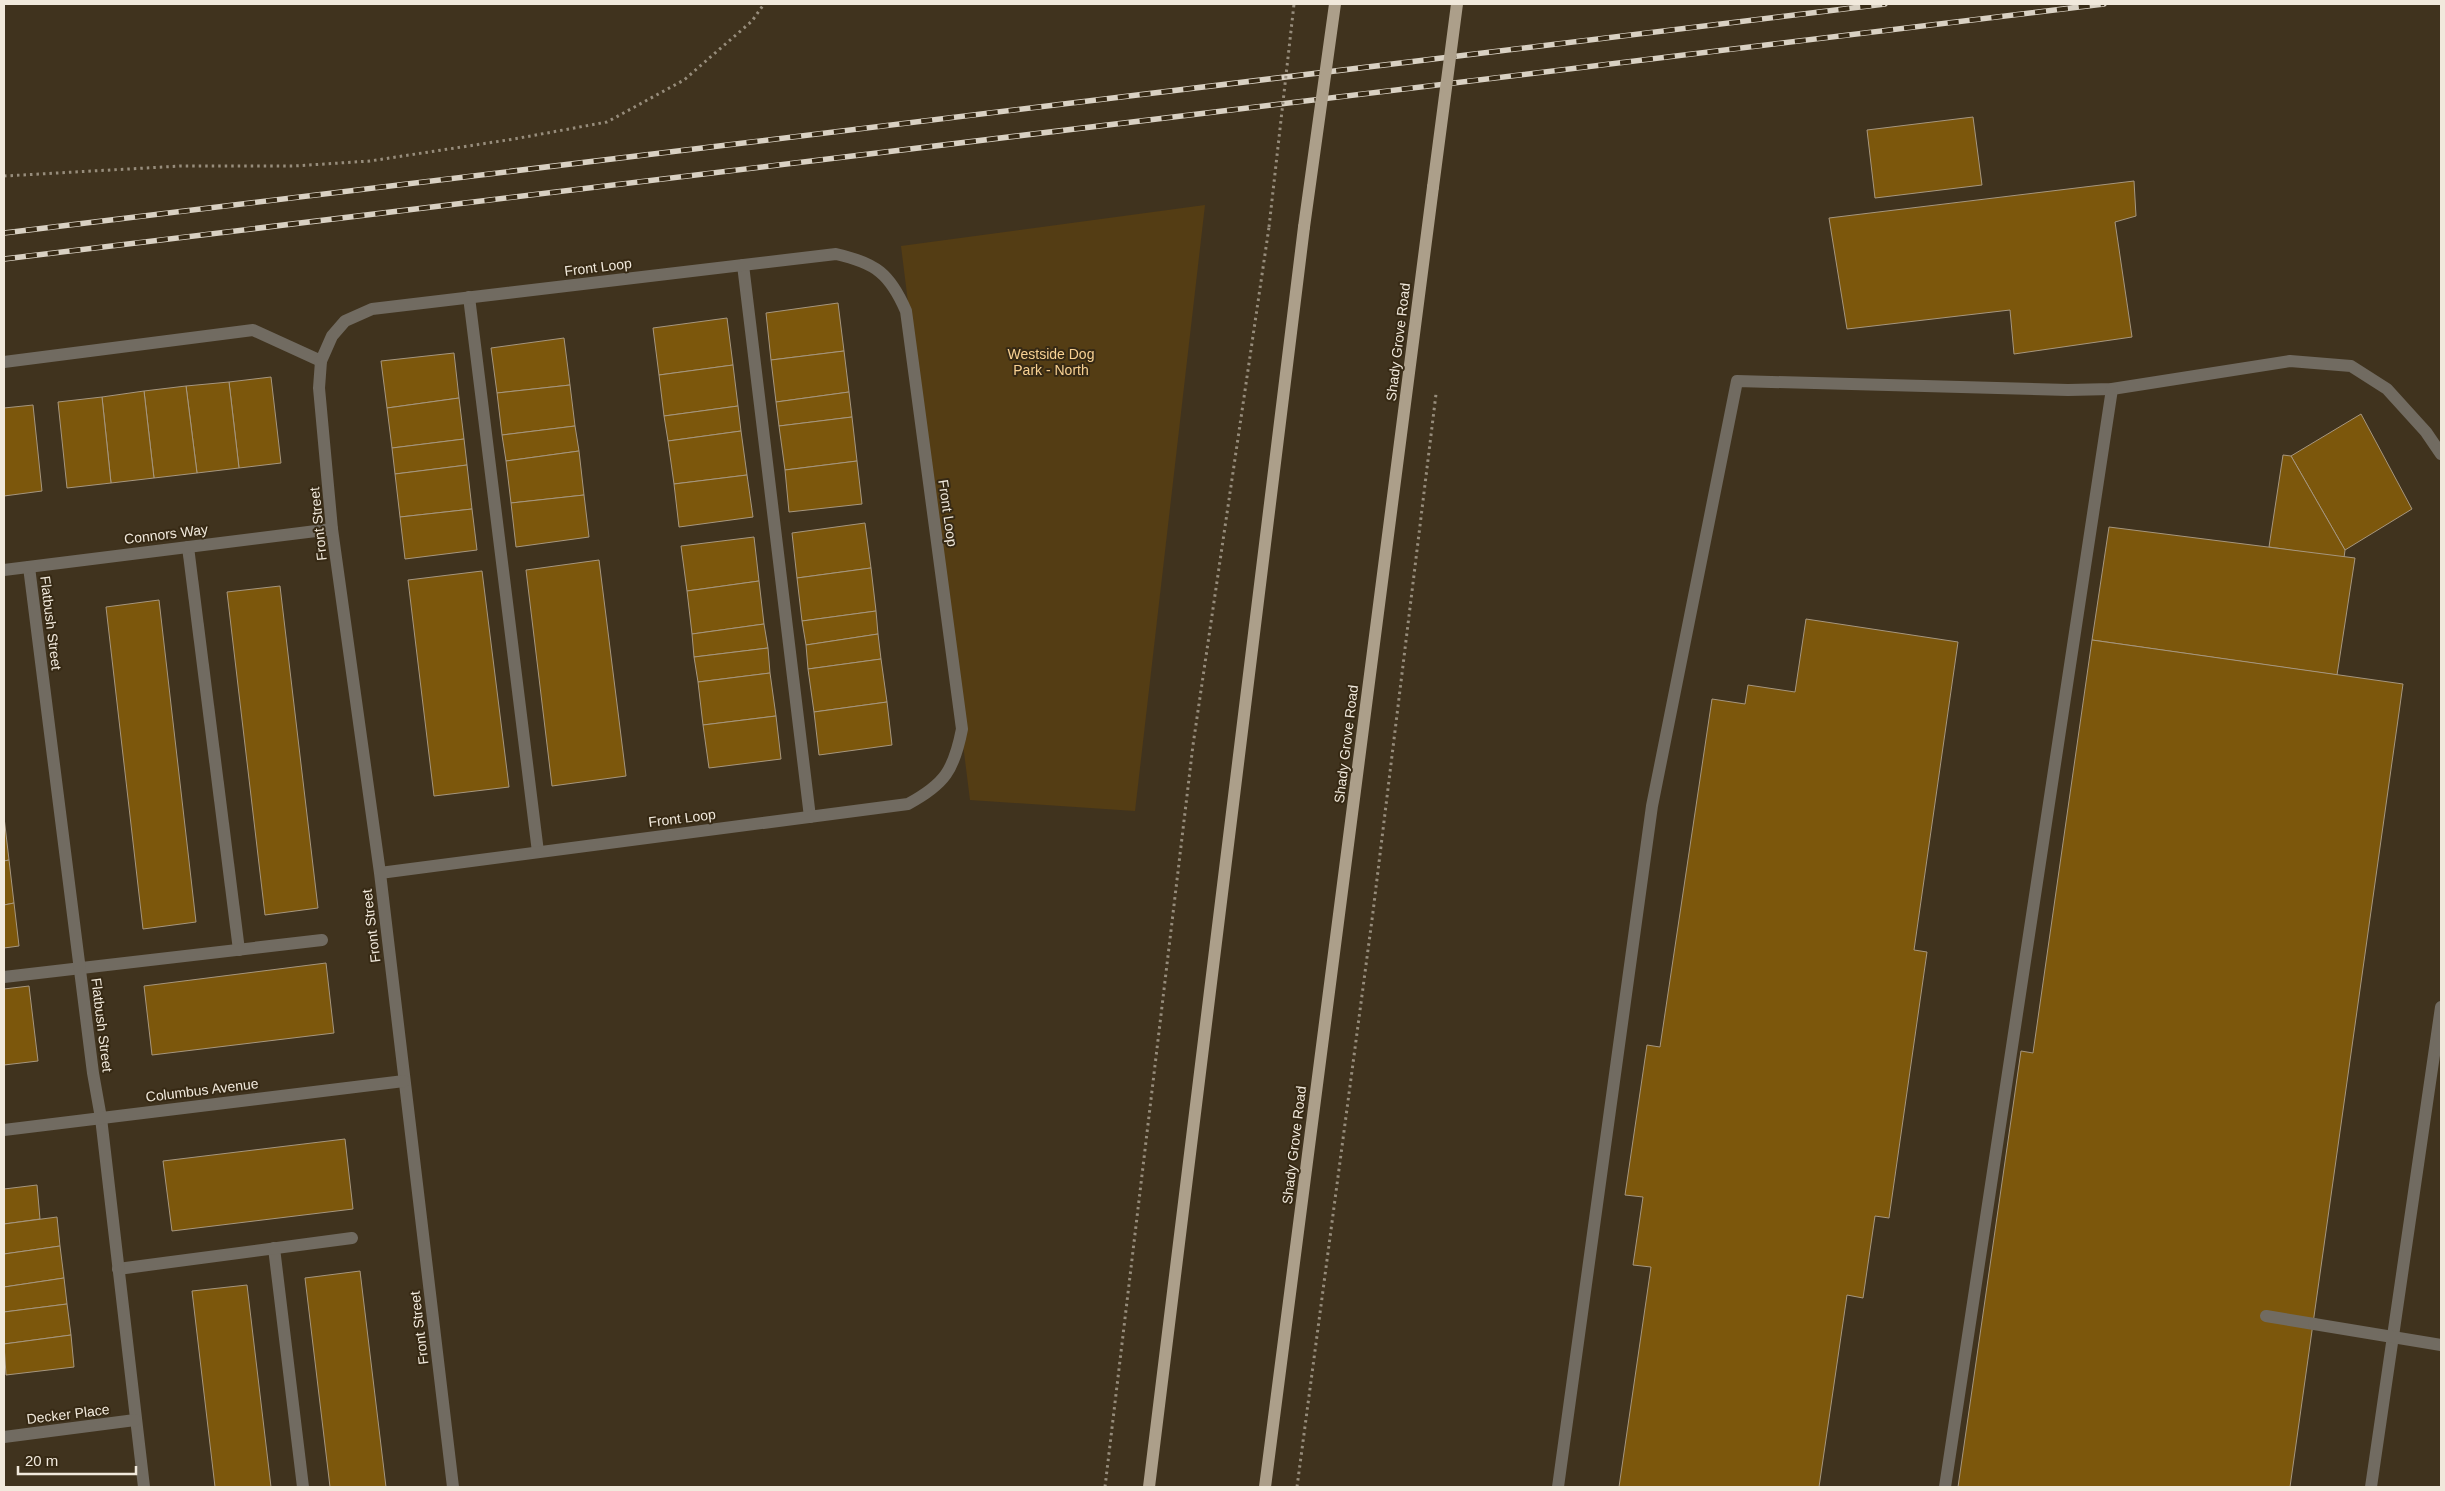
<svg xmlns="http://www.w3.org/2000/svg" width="2445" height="1491" font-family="Arial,sans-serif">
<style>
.green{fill:#543d14}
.building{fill:#7c570c;stroke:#a6967e}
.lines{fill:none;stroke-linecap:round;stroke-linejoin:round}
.path{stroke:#978d7c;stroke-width:3;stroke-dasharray:2.5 4;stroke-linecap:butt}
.lane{stroke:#716b61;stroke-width:12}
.street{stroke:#716b61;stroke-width:12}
.primary{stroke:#ac9f8a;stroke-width:12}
.rail-casing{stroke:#d9d1c3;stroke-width:5.5}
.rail{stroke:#362914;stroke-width:4;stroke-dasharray:11;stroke-linecap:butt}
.path-bridge{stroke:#978d7c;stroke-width:3;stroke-dasharray:2.5 4;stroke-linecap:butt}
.lane-bridge{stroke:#716b61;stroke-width:12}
.primary-bridge{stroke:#ac9f8a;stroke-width:12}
.labels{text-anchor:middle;stroke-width:4;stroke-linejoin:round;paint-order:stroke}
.street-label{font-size:14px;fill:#f1e9dc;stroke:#362914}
.park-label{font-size:14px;fill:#f8d193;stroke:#362914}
</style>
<rect width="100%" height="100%" fill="#40331e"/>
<!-- green -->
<polygon class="green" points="1205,205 1135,811 970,800 901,246"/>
<!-- building -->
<g class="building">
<polygon points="1973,117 1982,185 1875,198 1867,130"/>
<polygon points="2134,181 2136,216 2115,222 2132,337 2014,354 2010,310 1847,329 1829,218"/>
<polygon points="838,303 844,351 771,360 766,313"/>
<polygon points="727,318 733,365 659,375 653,328"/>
<polygon points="564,338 570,385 497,393 491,348"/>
<polygon points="844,351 849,392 776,402 771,360"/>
<polygon points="454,353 459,398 387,408 381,361"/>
<polygon points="733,365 738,406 664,416 659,375"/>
<polygon points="271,377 281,463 239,468 229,382"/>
<polygon points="229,382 239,468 197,473 186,386"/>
<polygon points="570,385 575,426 502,435 497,393"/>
<polygon points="186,386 197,473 154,478 144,391"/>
<polygon points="144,391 154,478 111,483 102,397"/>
<polygon points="849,392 852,417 779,426 776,402"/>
<polygon points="102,397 111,483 67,488 58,402"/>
<polygon points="459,398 464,439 392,448 387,408"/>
<polygon points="33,405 42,491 4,496 4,408"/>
<polygon points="738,406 741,431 668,441 664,416"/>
<polygon points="2361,414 2412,509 2345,550 2291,456"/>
<polygon points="852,417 857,461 785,470 779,426"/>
<polygon points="575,426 579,451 506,461 502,435"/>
<polygon points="741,431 747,475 674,484 668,441"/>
<polygon points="464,439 467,465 395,474 392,448"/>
<polygon points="579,451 584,495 511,503 506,461"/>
<polygon points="2283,455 2291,456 2345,550 2344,558 2269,547"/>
<polygon points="857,461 862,504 789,512 785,470"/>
<polygon points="467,465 472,509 400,517 395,474"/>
<polygon points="747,475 753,517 679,527 674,484"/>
<polygon points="584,495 589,537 516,547 511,503"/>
<polygon points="472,509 477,550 405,559 400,517"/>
<polygon points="865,523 871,568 797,578 792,533"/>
<polygon points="2109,527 2355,558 2337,675 2092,640"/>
<polygon points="754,537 759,581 687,591 681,546"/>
<polygon points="599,560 626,776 552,786 526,570"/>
<polygon points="871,568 876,611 802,621 797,578"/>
<polygon points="482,571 509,787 434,796 408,580"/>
<polygon points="759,581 764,624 692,634 687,591"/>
<polygon points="280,586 318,908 265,915 227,592"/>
<polygon points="159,600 196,922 143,929 106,607"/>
<polygon points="876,611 878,634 806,645 802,621"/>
<polygon points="1806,619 1958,642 1914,950 1927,952 1889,1218 1875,1216 1863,1298 1847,1295 1819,1487 1619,1487 1651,1267 1633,1265 1643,1197 1625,1195 1647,1045 1660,1047 1712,699 1745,704 1748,685 1795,692"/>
<polygon points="764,624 768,648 694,657 692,634"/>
<polygon points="878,634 881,659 808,669 806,645"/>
<polygon points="2092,640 2403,684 2290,1487 1958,1487 2021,1051 2033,1053"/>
<polygon points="768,648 770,673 698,682 694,657"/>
<polygon points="881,659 887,702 814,712 808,669"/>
<polygon points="770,673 776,716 703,725 698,682"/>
<polygon points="887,702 892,745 819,755 814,712"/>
<polygon points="776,716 781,759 709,768 703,725"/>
<polygon points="4,817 9,860 4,861"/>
<polygon points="9,860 14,903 4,905 4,861"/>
<polygon points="14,903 19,946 4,948 4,905"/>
<polygon points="326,963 334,1033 152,1055 144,986"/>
<polygon points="29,986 38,1061 4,1065 4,989"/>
<polygon points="345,1139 353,1209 172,1231 163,1161"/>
<polygon points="37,1185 40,1219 4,1224 4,1189"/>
<polygon points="57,1217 60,1246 4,1254 4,1224"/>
<polygon points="60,1246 64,1278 4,1287 4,1254"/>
<polygon points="360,1271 386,1487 330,1487 305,1278"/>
<polygon points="64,1278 67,1304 4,1312 4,1287"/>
<polygon points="247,1285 271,1487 215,1487 192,1291"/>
<polygon points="67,1304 71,1335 4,1344 4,1312"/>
<polygon points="71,1335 74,1367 6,1375 4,1344"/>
</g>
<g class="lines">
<!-- path -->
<g class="path">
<polyline points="4,176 181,166 294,166 370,161 514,139 607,122 684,80 752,21 764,4"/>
<polyline points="1105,1487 1193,745 1269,227"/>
<polyline points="1297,1487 1373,912 1436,394"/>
</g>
<!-- lane -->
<g class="lane">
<polyline points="743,265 810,817"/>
<polyline points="469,297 538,852"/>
<polyline points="4,362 253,330 321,361"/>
<polyline points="188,547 239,950"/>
<polyline points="4,977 322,940"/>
<polyline points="274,1248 303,1487"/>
<polyline points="118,1269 352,1238"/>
<polyline points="2266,1316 2314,1324"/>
<polyline points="1558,1487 1652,806 1737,381 2068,390 2112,389 2290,361 2351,366 2387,389 2426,432 2441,454"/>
<polyline points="1945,1487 2112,389"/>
<polyline points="2371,1487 2441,1007"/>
</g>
<!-- street -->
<g class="street">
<polyline points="29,567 93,1073 101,1118 144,1487"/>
<polyline points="4,570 332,529"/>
<path d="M380 873 908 804C945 784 954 770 962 729L906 311C890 274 876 263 836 254L372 309 345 321 332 336 321 361 319 388 332 529 380 873 453 1487"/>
<polyline points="4,1130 404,1081"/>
<polyline points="4,1437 135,1420"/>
</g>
<!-- primary -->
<g class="primary">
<polyline points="1149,1487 1304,227"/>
<polyline points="1265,1487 1433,187"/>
</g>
<defs>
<g id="rail">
<polyline points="4,233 1885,4"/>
<polyline points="4,259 2104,4"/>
</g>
</defs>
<!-- rail casing -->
<use href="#rail" class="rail-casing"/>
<!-- rail -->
<use href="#rail" class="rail"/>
<!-- path-bridge -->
<polyline class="path-bridge" points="1269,227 1294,4"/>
<!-- lane-bridge -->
<polyline class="lane-bridge" points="2314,1324 2441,1345"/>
<!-- primary-bridge -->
<g class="primary-bridge">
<polyline points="1433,187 1457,4"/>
<polyline points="1304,227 1335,4"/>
</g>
</g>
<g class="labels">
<!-- street labels -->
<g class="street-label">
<text transform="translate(598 267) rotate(-7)" y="5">Front Loop</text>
<text transform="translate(1398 342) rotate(-83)" y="5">Shady Grove Road</text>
<text transform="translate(948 513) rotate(82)" y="5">Front Loop</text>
<text transform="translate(318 524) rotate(-96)" y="5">Front Street</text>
<text transform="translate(166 534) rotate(-7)" y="5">Connors Way</text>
<text transform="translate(51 623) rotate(83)" y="5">Flatbush Street</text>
<text transform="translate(1346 744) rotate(-83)" y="5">Shady Grove Road</text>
<text transform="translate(682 818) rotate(-7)" y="5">Front Loop</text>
<text transform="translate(371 926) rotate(-97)" y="5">Front Street</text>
<text transform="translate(102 1025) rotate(83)" y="5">Flatbush Street</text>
<text transform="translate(202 1090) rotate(-7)" y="5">Columbus Avenue</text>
<text transform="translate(1294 1145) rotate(-83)" y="5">Shady Grove Road</text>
<text transform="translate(419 1328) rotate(-97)" y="5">Front Street</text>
<text transform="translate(68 1414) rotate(-7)" y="5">Decker Place</text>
</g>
<!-- park labels -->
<g class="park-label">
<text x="1051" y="359">Westside Dog<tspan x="1051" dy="16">Park - North</tspan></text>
</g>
</g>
<!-- border -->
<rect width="2445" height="1491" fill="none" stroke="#f1e9dc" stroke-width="10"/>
<!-- scale -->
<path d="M18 1466v8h118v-8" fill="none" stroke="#f1e9dc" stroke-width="2.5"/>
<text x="25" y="1466" font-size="15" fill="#f1e9dc" stroke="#362914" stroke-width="4" paint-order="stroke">20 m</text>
</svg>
